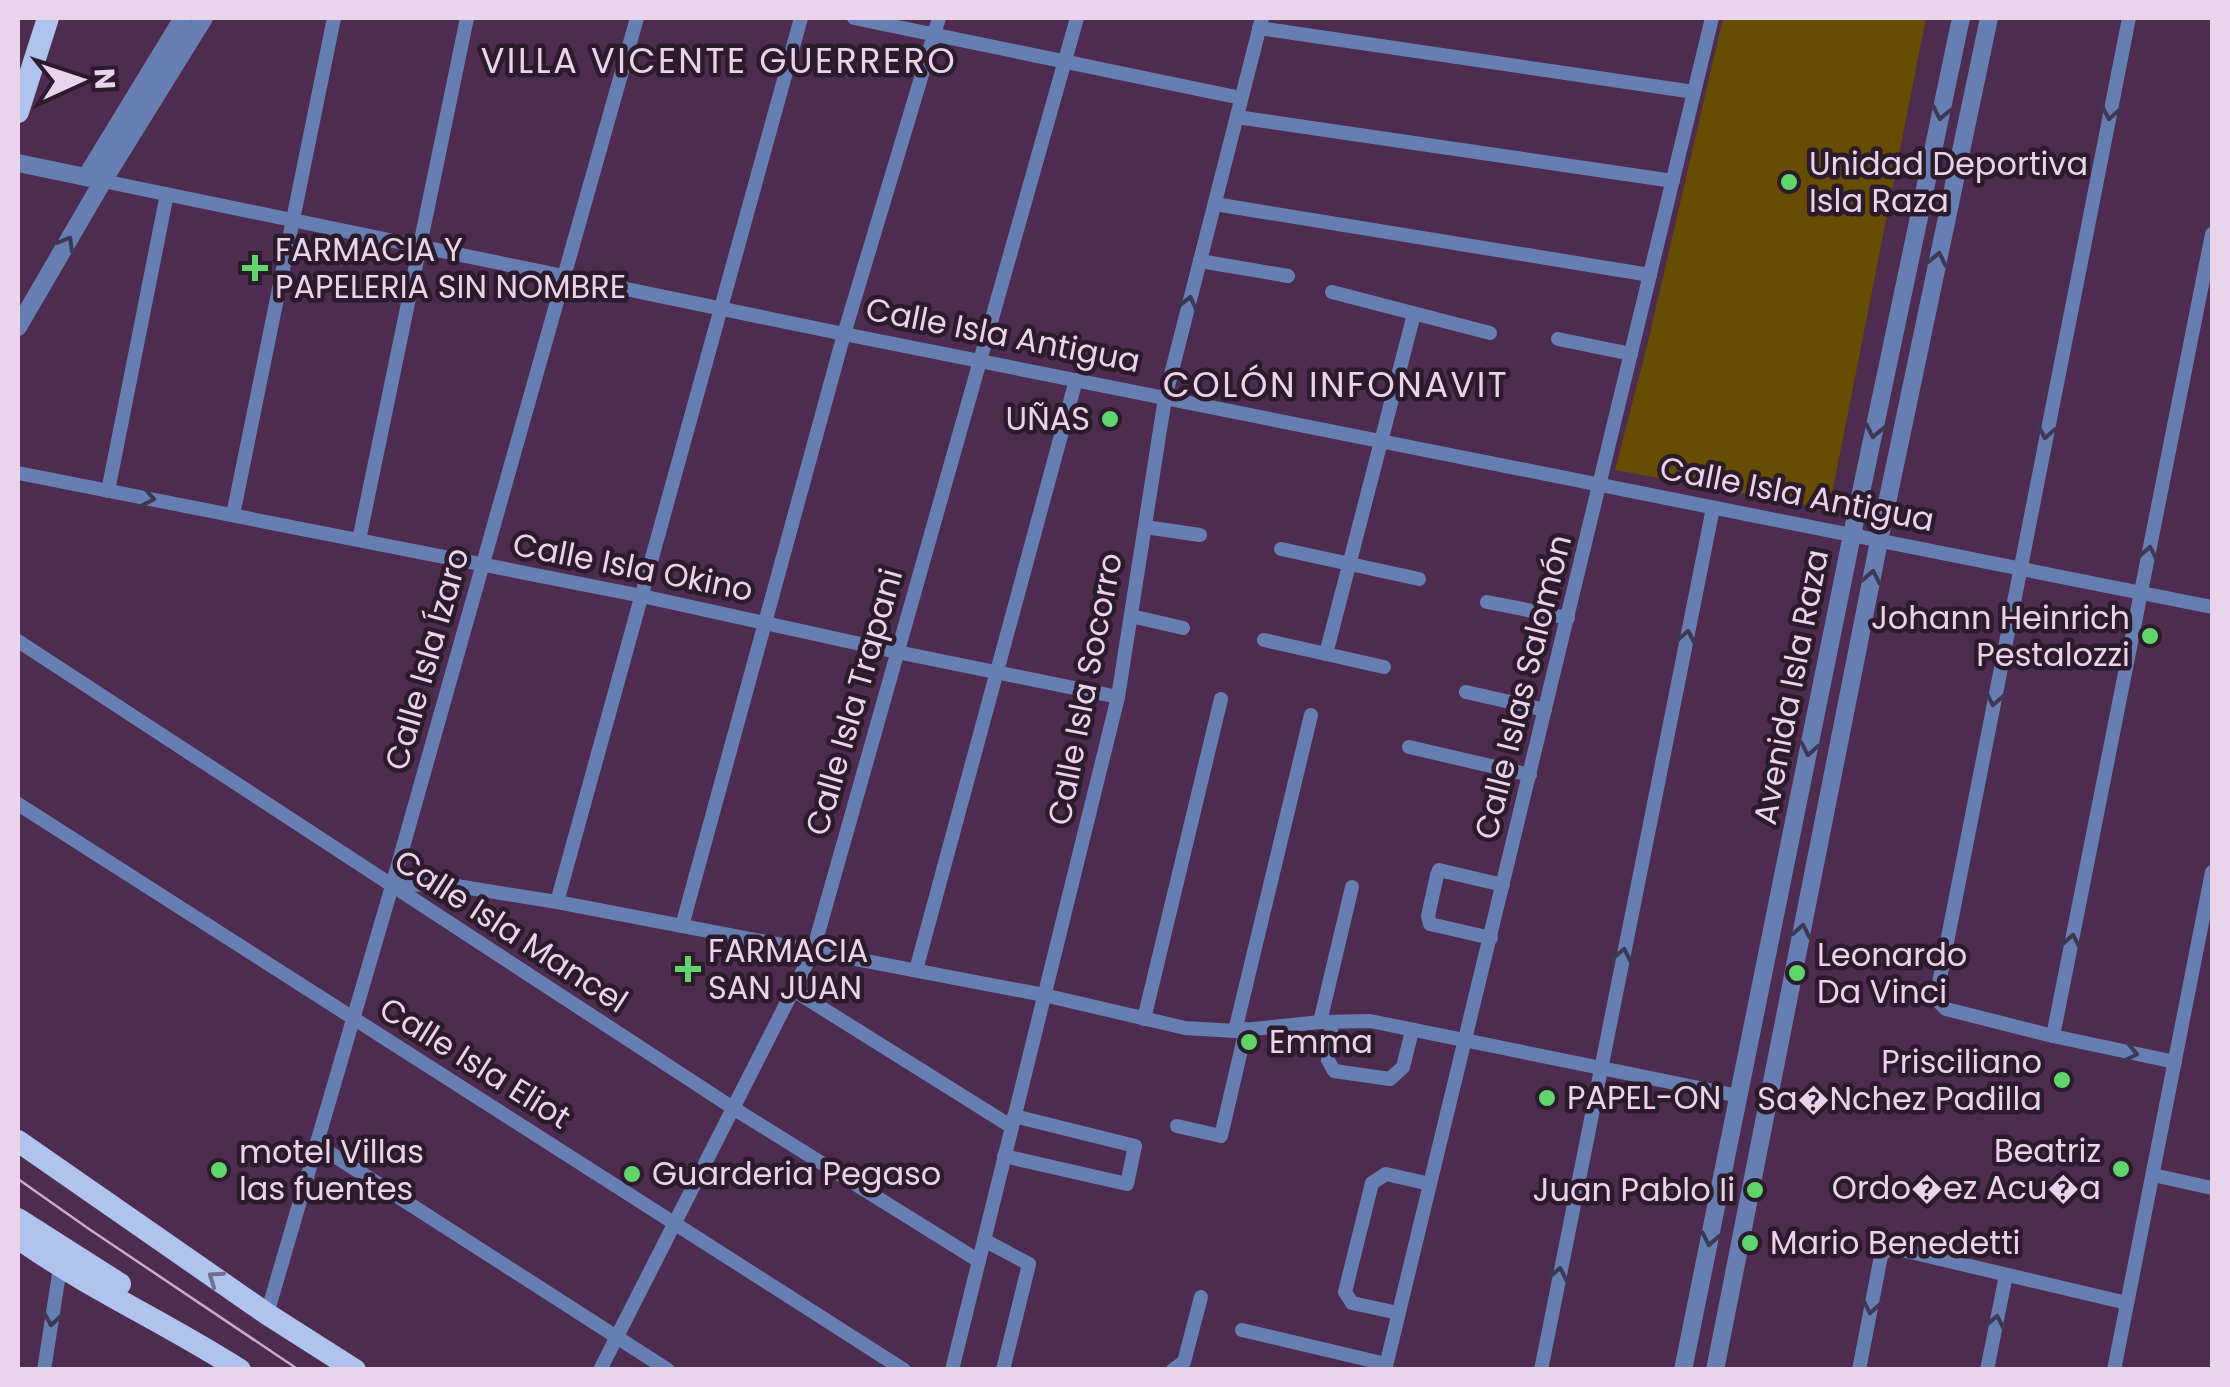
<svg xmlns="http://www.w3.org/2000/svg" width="2230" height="1387" font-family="Poppins,sans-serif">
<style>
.green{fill:#674d01}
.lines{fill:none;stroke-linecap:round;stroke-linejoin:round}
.minor{stroke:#677eb3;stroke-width:14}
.tertiary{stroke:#677eb3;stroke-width:18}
.primary{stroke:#afc3ee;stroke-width:22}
.tram{stroke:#c5adc5;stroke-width:2.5}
.oneway{stroke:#3d3954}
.oneway2{stroke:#6d6f8c}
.poi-dot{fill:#5fd56b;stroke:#2b1b2b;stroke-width:4}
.labels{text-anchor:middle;stroke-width:9;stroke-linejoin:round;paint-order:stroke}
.poi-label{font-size:32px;fill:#e9d4e9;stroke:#2b1b2b;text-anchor:start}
.street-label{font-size:32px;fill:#e9d4e9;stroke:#2b1b2b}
.neighbourhood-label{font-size:35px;letter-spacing:2.5px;fill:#e9d4e9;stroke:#2b1b2b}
</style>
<rect width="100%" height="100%" fill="#4d2c4f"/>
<!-- green -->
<polygon class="green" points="1723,18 1926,18 1829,509 1615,470 1647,346"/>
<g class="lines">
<!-- minor -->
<g class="minor">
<polyline points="854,18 1241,98"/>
<polyline points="2129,18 1938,988 1937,1000 1946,1009 2053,1036 2175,1062"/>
<polyline points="1259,28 1694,92"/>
<polyline points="1237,117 1673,181"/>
<polyline points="103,181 844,334 2212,607"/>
<polyline points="1215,204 1650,275"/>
<polyline points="1200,261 1288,276"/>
<polyline points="1332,292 1490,333"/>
<polyline points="1558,339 1631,354"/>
<polyline points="18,473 642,596 897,652 1118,697"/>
<polyline points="108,491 167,194"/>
<polyline points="233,515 334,18"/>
<polyline points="1145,527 1200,535"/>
<polyline points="359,540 467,18"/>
<polyline points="1281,549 1419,579"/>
<polyline points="1487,602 1568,618"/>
<polyline points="1131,616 1183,628"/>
<polyline points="1264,640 1384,667"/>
<polyline points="18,641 733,1108 979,1261"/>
<polyline points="1326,654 1414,314"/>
<polyline points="1466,692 1545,710"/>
<polyline points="1409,747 1530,775"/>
<polyline points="18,804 904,1370"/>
<polyline points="392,886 431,884 450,885 557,902 1044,995 1185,1028 1235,1031 1320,1022 1370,1021 1739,1096"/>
<polyline points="557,902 801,18"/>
<polyline points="682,926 844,334 939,18"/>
<polyline points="1491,938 1430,924 1428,916 1437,875 1439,870 1503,885"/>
<polyline points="916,970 1076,380"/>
<polyline points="793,990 1012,1127"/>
<polyline points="1144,1019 1221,699"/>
<polyline points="1320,1022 1352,887"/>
<polyline points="1332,1022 1328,1060 1334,1071 1390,1079 1403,1067 1412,1031"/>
<polyline points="1235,1031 1311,715"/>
<polyline points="2053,1036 2212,234"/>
<polyline points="1177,1126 1221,1136 1246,1029"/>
<polyline points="316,1144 668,1370"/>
<polyline points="1004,1156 1127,1184 1135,1146 1014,1116"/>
<polyline points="2153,1175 2212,1188"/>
<polyline points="984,1240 1029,1264 1003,1370"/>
<polyline points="1398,1313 1352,1303 1345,1292 1372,1183 1386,1174 1430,1184"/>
<polyline points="267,1314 392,886 637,18"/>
<polyline points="1242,1330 1386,1364"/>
<polyline points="44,1370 60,1268 54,1265"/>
<polyline points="600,1370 813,951 1077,18"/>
<polyline points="952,1370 1118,697 1165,398 1262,18"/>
<polyline points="1173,1370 1184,1362 1201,1297"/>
<polyline points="1385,1370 1712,18"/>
<polyline points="1541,1370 1713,508"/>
<polyline points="1859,1370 1881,1256 1889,1247 2127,1303"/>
<polyline points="1987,1370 2006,1275"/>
<polyline points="2114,1370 2212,872"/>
</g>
<!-- tertiary -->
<g class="tertiary">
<polyline points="18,163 95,179"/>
<polyline points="86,177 183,18"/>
<polyline points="18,327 103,181 204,18"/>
<polyline points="1683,1370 1852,535 1961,18"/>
<polyline points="1715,1370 1879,541 1989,18"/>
</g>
<!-- primary -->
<g class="primary">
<polyline points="18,112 48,18"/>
<polyline points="18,1141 267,1314 355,1370"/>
<polyline points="18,1219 120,1284"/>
<path d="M18 1238C88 1288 167 1323 240 1370"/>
</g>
<!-- tram -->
<polyline class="tram" points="18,1179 89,1229 299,1370"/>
</g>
<!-- one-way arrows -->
<defs><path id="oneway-chevron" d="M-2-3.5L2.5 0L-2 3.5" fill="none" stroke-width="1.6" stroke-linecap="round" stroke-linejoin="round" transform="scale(2.5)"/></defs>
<g class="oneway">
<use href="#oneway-chevron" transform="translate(1941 113) rotate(102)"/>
<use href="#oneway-chevron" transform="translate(2110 113) rotate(101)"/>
<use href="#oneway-chevron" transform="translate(67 243) rotate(-60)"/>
<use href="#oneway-chevron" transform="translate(1938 259) rotate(-78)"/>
<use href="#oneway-chevron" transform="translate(1189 303) rotate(-76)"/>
<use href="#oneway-chevron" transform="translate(1874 431) rotate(102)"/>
<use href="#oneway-chevron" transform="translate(2046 432) rotate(101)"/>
<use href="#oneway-chevron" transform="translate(148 498) rotate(11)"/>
<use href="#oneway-chevron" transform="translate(2149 553) rotate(-79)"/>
<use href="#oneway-chevron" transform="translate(1872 577) rotate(-79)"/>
<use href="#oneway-chevron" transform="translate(1687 637) rotate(-79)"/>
<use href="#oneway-chevron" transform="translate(1994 699) rotate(101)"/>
<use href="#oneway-chevron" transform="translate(1809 749) rotate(101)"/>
<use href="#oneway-chevron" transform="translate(1802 931) rotate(-79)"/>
<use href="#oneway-chevron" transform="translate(2072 941) rotate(-79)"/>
<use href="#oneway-chevron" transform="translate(1623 955) rotate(-79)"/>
<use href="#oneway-chevron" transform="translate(2131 1053) rotate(12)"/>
<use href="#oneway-chevron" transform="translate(1710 1239) rotate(101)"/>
<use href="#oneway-chevron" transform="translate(1559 1274) rotate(-79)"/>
<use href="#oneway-chevron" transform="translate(1871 1307) rotate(101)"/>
<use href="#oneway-chevron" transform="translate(52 1319) rotate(99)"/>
<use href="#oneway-chevron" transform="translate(1996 1322) rotate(-79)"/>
</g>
<use class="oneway2" href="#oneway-chevron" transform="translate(215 1278) rotate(-145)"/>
<!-- markers -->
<g class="poi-dot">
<circle cx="1789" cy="182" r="10"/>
<path d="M250 253h10v10h10v10h-10v10h-10v-10h-10v-10h10z"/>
<circle cx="1110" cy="419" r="10"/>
<circle cx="2150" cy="636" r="10"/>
<path d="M683 954h10v10h10v10h-10v10h-10v-10h-10v-10h10z"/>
<circle cx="1797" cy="973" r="10"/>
<circle cx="1249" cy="1042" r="10"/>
<circle cx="2062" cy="1080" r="10"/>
<circle cx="1547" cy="1098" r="10"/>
<circle cx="2121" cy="1169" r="10"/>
<circle cx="219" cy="1170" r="10"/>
<circle cx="632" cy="1174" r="10"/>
<circle cx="1755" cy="1190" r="10"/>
<circle cx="1750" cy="1243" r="10"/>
</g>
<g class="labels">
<!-- poi labels -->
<g class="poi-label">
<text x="1809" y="175">Unidad Deportiva<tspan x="1809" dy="37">Isla Raza</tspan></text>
<text x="275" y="261">FARMACIA Y<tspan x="275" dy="37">PAPELERIA SIN NOMBRE</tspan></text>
<text x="1090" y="430" text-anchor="end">UÑAS</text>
<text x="2130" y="629" text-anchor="end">Johann Heinrich<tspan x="2130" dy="37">Pestalozzi</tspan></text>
<text x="708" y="962">FARMACIA<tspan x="708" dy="37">SAN JUAN</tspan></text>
<text x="1817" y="966">Leonardo<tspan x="1817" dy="37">Da Vinci</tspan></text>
<text x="1269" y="1053">Emma</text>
<text x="2042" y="1073" text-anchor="end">Prisciliano<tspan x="2042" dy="37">Sa�Nchez Padilla</tspan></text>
<text x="1567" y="1109">PAPEL-ON</text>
<text x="2101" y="1162" text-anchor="end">Beatriz<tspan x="2101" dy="37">Ordo�ez Acu�a</tspan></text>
<text x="239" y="1163">motel Villas<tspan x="239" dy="37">las fuentes</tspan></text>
<text x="652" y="1185">Guarderia Pegaso</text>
<text x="1735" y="1201" text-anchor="end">Juan Pablo Ii</text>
<text x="1770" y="1254">Mario Benedetti</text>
</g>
<!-- street labels -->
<g class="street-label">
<text transform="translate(1003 335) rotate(11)" y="11">Calle Isla Antigua</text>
<text transform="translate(1797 494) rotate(11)" y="11">Calle Isla Antigua</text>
<text transform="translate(633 567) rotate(11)" y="11">Calle Isla Okino</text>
<text transform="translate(427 659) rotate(-74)" y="11">Calle Isla Ízaro</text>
<text transform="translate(1523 687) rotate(-76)" y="11">Calle Islas Salomón</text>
<text transform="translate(1791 687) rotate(-79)" y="11">Avenida Isla Raza</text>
<text transform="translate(1085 689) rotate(-79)" y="11">Calle Isla Socorro</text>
<text transform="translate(854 702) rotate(-74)" y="11">Calle Isla Trapani</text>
<text transform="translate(511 931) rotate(33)" y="11">Calle Isla Mancel</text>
<text transform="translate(475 1063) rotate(32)" y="11">Calle Isla Eliot</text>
</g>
<!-- neighbourhood labels -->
<g class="neighbourhood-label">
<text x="719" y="73">VILLA VICENTE GUERRERO</text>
<text x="1336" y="397">COLÓN INFONAVIT</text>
</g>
</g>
<!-- border -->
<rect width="2230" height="1387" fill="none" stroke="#e9d4e9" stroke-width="40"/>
<!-- north arrow -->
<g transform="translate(80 80) rotate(87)" stroke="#2b1b2b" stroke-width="8" paint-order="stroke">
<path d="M0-8L18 38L0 25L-18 38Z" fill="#e9d4e9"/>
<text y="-15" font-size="28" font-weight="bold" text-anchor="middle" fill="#e9d4e9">N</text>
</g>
</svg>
